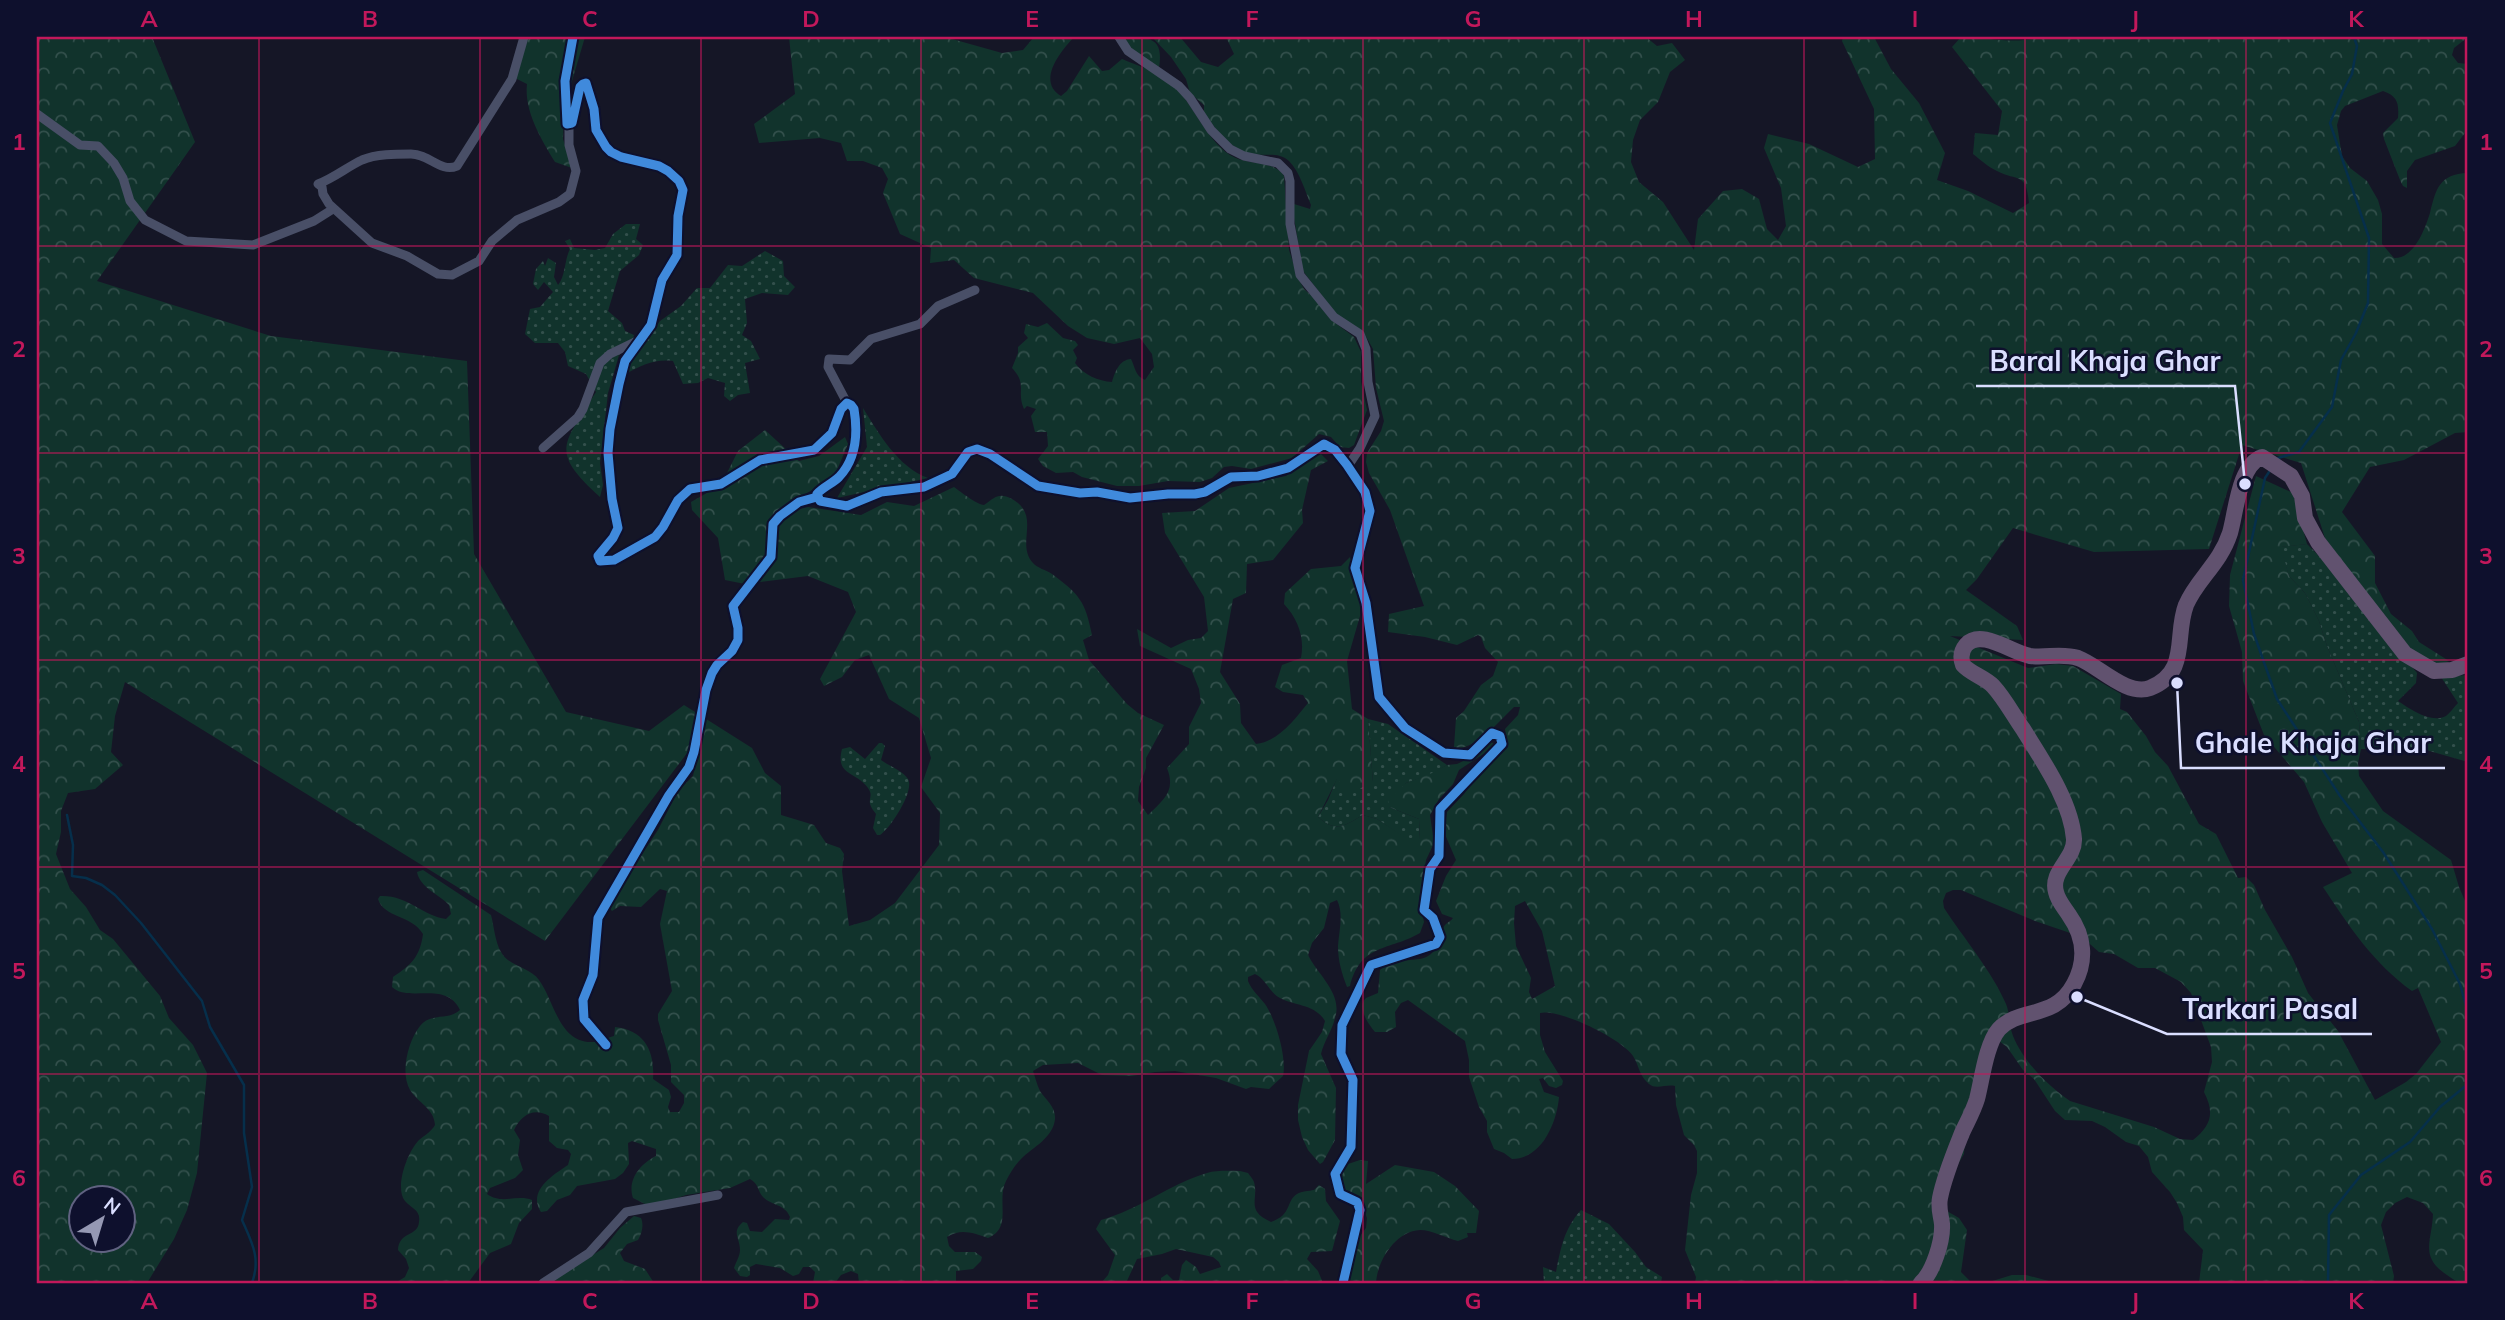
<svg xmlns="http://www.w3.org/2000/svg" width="2505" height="1320" font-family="Mulish,sans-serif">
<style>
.grass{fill:url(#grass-dots)}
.forest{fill:url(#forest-crowns);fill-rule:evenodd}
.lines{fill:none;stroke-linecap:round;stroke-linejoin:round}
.stream{stroke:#062f4b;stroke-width:2.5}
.street{stroke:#494f67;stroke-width:9}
.highway{stroke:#61526f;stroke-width:16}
.cycleway-casing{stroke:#0e102d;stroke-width:13}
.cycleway{stroke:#408adc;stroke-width:9}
.grid{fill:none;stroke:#c2185b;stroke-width:2;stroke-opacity:0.55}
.leader{fill:none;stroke:#dadeff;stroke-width:2.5}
.callout-dot{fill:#dadeff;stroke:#0e102d;stroke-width:2.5}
.callout-label{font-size:28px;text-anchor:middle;font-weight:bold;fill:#dadeff;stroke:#0e102d;stroke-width:5;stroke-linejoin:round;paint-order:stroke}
.neatline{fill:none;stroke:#c2185b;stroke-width:2.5}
.grid-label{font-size:23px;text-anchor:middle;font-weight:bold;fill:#c2185b}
</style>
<defs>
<pattern id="grass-dots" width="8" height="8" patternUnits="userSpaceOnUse" patternTransform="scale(1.75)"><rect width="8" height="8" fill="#11332c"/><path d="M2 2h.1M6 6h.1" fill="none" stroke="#33504c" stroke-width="1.8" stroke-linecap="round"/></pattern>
<pattern id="forest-crowns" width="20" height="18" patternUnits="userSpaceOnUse" patternTransform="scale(1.75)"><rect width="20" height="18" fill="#11332c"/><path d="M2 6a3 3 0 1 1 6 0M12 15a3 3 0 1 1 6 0" fill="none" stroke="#33504c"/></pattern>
</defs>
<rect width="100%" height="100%" fill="#151626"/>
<!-- grass -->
<g class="grass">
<path d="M626 224H640L636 239 643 245 639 255 620 271 608 311 622 323 625 331 634 335 631 345 619 355 608 393 600 463 603 485 600 497C549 451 563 445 596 392L586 374 568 366 565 352 558 343H535L525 334 530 309 540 307 553 292 544 282 538 290 533 284 536 269 543 261 545 266 548 258 556 263 554 277 558 285C566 275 564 261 570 249L565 241 570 239 574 248 595 250 605 248 613 234Z"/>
<path d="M765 251 783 261 784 276 795 287 788 295 762 293 745 299 747 323 742 335 751 341 760 359 745 363 750 393 738 395 730 401 724 396 725 383 708 378 698 383 683 384 673 361C654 359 642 365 626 374L633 355 660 321 681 306 697 288H710L728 265 742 266Z"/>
<path d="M863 408C879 434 898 467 928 478L837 498 867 447Z"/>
<path d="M2307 544 2326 563 2417 673 2416 683 2398 701C2410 709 2431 724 2446 716 2450 713 2454 707 2458 703L2441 677 2468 675V762L2426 750 2361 749 2359 722 2327 646 2319 621 2305 593 2289 576 2280 547Z"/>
<path d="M1368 719 1388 724 1447 765 1432 774 1406 783 1389 807 1419 819 1420 840 1414 844 1377 819 1363 815C1344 826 1336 833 1318 817L1328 800 1337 778 1373 782Z"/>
<path d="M879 743H882L885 746 881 760C889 766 903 771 908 779 915 791 890 829 880 835H877L873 828 876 814C874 811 871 808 870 804 869 797 873 795 868 788 856 771 835 776 842 749L850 747 865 759Z"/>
<path d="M1581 1210 1609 1224 1635 1252 1646 1267 1662 1277 1661 1283H1544L1543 1267 1556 1272C1561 1247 1564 1229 1581 1210Z"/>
</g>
<!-- forest -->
<g class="forest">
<path d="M37 37H152L195 142 97 281 271 336 467 361 474 554 566 712 649 731 684 705 752 748 765 773 781 786V815L814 825 826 843 840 848 844 854 842 871 849 926 870 920 895 903 939 845 940 813 921 787 931 758 919 718 889 699 869 655 855 660 842 677 824 686 820 679 856 612 848 592 808 576 745 584 725 580 718 538 692 510 691 502 721 485 738 451 765 430 799 461 819 456 845 437 848 444 834 477 775 512V522L792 511 808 507 861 515 887 502 914 506 954 487C961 492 976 504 984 505 995 497 999 492 1012 499 1042 516 1015 543 1033 563 1037 568 1046 570 1052 574 1080 595 1085 601 1092 635L1083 640 1089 660 1127 704 1138 713 1164 725 1146 758V768L1139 787 1138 801 1148 815C1164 799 1176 791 1167 768L1189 744V727L1201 703 1199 689 1191 669 1140 646 1137 629 1171 648 1188 640 1201 638 1208 631 1204 597 1165 533 1162 513 1195 511 1229 488 1286 476 1319 452 1328 461 1311 470 1302 510 1303 523 1273 560 1247 564 1246 593 1233 599 1220 672 1240 704 1241 723 1256 744C1279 741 1294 720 1308 703L1303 695 1283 692 1275 687 1282 665 1301 658C1305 638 1298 619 1284 604L1285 593 1311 569 1341 566 1350 557 1360 601V616L1347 661 1352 709 1368 719 1373 782 1357 790H1346L1337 779 1318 817C1336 833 1344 826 1363 815L1377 819 1414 843 1420 839 1419 819 1389 807 1388 800 1406 783 1432 773 1447 765 1457 764 1470 758 1491 742 1494 744 1491 749 1459 770 1453 784 1439 799 1430 815 1434 843 1426 860 1419 900 1424 922 1420 933C1389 951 1361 943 1350 986L1347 987C1342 974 1338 961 1338 946 1339 931 1344 914 1337 900L1330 903 1324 928 1312 943 1308 955C1318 975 1343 994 1335 1018 1332 1031 1324 1041 1321 1054L1336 1088 1335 1140 1323 1162 1320 1164 1308 1150 1302 1137 1298 1120V1105L1309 1051 1322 1032 1325 1021C1315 1004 1295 1006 1280 998 1269 992 1266 979 1255 974L1248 977V981C1252 991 1259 996 1265 1004 1276 1020 1287 1058 1283 1076L1269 1089 1251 1087 1246 1089 1216 1078 1175 1071 1155 1072 1132 1076 1102 1075 1078 1063 1043 1065 1033 1071C1035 1077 1037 1085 1040 1091 1046 1100 1056 1107 1055 1119 1053 1138 1033 1147 1021 1159 1015 1165 1010 1173 1006 1181 996 1201 1013 1228 988 1238 973 1233 961 1228 947 1237L949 1246 955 1252H975L982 1257 981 1261 973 1269 956 1271V1283H859L858 1274 851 1271 841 1275 835 1283H813L815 1272 810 1267H803L799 1274 793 1276 780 1268 756 1264 750 1267V1275L747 1277 740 1276 734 1268C736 1262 740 1256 740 1250 740 1238 731 1232 743 1222L747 1223 750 1231 762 1232 775 1219 789 1220 790 1217C785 1204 772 1206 763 1197 757 1190 759 1184 750 1179L730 1188 686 1195 651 1207 633 1198C627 1180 640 1164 656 1156V1149L632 1141 628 1143 629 1164 623 1173 615 1179 577 1186 570 1195 557 1200 547 1211 541 1212C527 1191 553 1175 568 1165L571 1154 568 1150 557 1148 549 1141V1116C534 1107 521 1115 514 1130L520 1140 518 1155 523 1170 515 1178 490 1188 487 1194C502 1205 517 1194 532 1200V1209L519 1223 511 1244 490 1253 468 1283H395L405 1277 409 1268 406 1259 398 1250C399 1231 418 1237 419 1222 421 1210 412 1209 405 1201 394 1187 408 1151 419 1140 425 1135 431 1132 435 1125 434 1108 418 1103 410 1090 400 1073 408 1041 420 1026 431 1012 448 1021 460 1010 446 980 408 1003 392 987L393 977C411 965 420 957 423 934 412 915 384 918 378 899L380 896C408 895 423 916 446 919L451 914 449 905C439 894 420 888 417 872L423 870 491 915C494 926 495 942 501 952 508 966 530 967 539 980 554 1000 559 1044 593 1042 599 1042 607 1038 614 1036L615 1027C645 1030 655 1052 653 1079L669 1090 671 1097 668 1107 670 1112H679L684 1103V1095L671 1082V1065L658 1020V1014L672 991 660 924 667 891 660 889 641 907 620 906 612 911 608 906 658 830 678 791 693 776 703 732 545 941 125 682 115 716 111 752 123 765 95 789 68 793 61 811V832L56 854 70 889 86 907 100 930 113 939 160 996 169 1018 193 1045 207 1073 197 1173 187 1210 174 1239 147 1283H37ZM80 1198H122V1240H80Z"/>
<path d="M528 37H585L564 108 563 139 572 168 555 162C541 139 524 111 527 84L515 78Z"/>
<path d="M789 37H945L1002 53 1023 50 1034 37H1074C1061 51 1036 81 1061 96L1067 91 1089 56 1102 71 1109 70 1122 59C1141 67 1161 72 1175 87 1195 107 1205 138 1230 155 1246 166 1273 159 1284 176L1289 250 1299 280 1304 289 1316 300 1330 319 1354 337 1361 352V382L1367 410 1354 445 1349 448 1340 447 1331 437 1319 434 1292 458 1251 469 1232 466 1224 467 1212 478 1200 482 1168 481 1139 486H1117L1082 477 1073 472 1056 473 1043 466 1038 459 1048 446 1047 432H1035L1031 416 1036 409 1027 406 1024 409C1016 391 1028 385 1012 368L1018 353V347L1028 338 1024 333 1026 324 1038 327 1047 323 1063 338 1075 341 1078 345 1073 350 1077 358 1075 363C1084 375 1098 381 1112 382 1115 372 1119 360 1131 359 1135 367 1135 376 1145 380L1154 367 1152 354 1140 338 1114 344 1087 338 1068 326 1033 293 974 278 954 260 930 263 931 248 900 234 883 193 888 179 882 168 863 161H847L841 143 820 138 759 143 754 124 795 94Z"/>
<path d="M1124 37C1149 37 1164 37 1159 68L1130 48Z"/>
<path d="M1152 37H1180L1201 62 1218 67 1234 54 1226 37H1646L1657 46 1672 43 1685 60 1670 72 1658 102 1640 120 1633 140 1631 162 1639 182 1663 202 1694 250 1698 219 1723 191 1742 189 1759 199 1767 229 1778 240 1786 226 1781 188 1764 148 1768 134 1809 144 1858 167 1875 159 1874 109 1842 41 1843 37H1874L1891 69 1919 103 1945 153 1937 180 1968 191 2013 213 2029 203C2026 171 2018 182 1997 171 1988 167 1981 160 1973 154L1975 133 1998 135 2002 111 1952 47 1961 37C1991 37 2012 45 2042 37H2468L2454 48 2452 55 2458 63 2468 64V129L2455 146 2415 160 2407 171V188L2403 186 2400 180 2384 139 2383 133 2398 118C2399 104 2398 96 2383 91L2345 106 2341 111 2337 125 2342 156 2350 168 2367 181 2378 200 2382 214V244L2394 258C2414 259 2425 229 2430 213 2436 189 2439 174 2468 173V432L2455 433 2404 460 2370 467 2342 512 2375 556V583L2391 614 2412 631 2419 642 2449 661 2438 665 2411 654 2370 606 2325 538 2301 463 2242 445 2209 549 2094 552 2013 528 1977 579 1966 590 2017 626 2023 640 1950 636 2028 668 2056 664 2073 666 2121 694 2120 709 2127 712 2146 736 2155 752 2168 766 2199 824 2216 834 2238 878 2246 877 2254 885 2265 910 2292 957 2308 993 2338 1031 2375 1100 2406 1082 2416 1074 2441 1042 2418 988 2412 991C2373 963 2349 926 2323 887L2352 873 2322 822 2304 782 2264 735 2243 681 2242 652 2229 606 2230 575 2256 476 2293 493 2307 544 2281 547 2289 576 2305 593 2319 621 2327 646 2359 722 2361 749 2358 763 2359 776 2383 811 2451 860 2459 887 2468 908V1283C2459 1283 2455 1281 2447 1275 2419 1256 2432 1242 2433 1214L2423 1203 2407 1197 2395 1203 2386 1212 2381 1225 2394 1276 2393 1283H2199L2203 1250 2184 1230 2183 1217 2177 1203 2170 1192 2152 1172 2148 1157 2139 1146 2126 1142 2105 1127 2092 1121 2065 1120 2055 1111 2034 1079 2023 1070 2007 1047 1999 1041 1965 1138 1964 1154 1950 1178 1945 1210 1959 1218 1967 1230 1961 1272 1971 1282 1982 1283H1695L1696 1277 1685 1250 1691 1195 1697 1173V1151L1694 1145 1684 1135 1676 1105 1675 1086C1666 1084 1656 1090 1649 1084 1639 1076 1639 1065 1633 1056 1622 1039 1559 1008 1540 1013V1035L1545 1052 1563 1081 1562 1085 1556 1088 1549 1086 1543 1078 1539 1079 1544 1092 1559 1097C1557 1122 1542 1159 1512 1159L1504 1153 1494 1149 1487 1132V1121L1479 1107 1469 1077V1060L1465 1041 1408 1000 1401 1003 1395 1012 1396 1027 1387 1032H1375C1369 1025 1356 1007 1366 998 1370 996 1374 995 1378 993L1380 970C1398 954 1418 965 1431 954 1442 945 1439 932 1445 925 1448 922 1451 921 1453 918L1442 914 1436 901 1446 876 1456 860 1444 832 1447 812 1464 794 1473 781 1505 749 1507 741 1505 729 1518 715 1520 707H1514C1500 720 1473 753 1454 747L1456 718 1464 711 1481 685 1493 676 1498 662 1485 648 1481 637 1478 635 1457 645 1425 637 1388 632 1389 614 1424 606 1390 510 1369 473 1366 462 1367 453 1381 431 1384 421 1376 388 1373 349 1363 331 1336 314 1303 271 1292 206 1294 204 1310 209 1311 205C1305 191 1300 172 1289 161 1277 150 1262 158 1247 153 1228 147 1215 128 1204 113V105L1190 93 1186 79 1171 57ZM1953 890H1961L2035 921 2082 937 2099 952 2114 954 2138 968H2155L2181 982 2191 993 2211 1047 2212 1062 2204 1092C2215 1113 2211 1126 2193 1140L2180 1139 2154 1127 2070 1101C2048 1086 2023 1061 2013 1036 2009 1026 2010 1014 2006 1004 1993 973 1963 937 1944 908L1943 901 1946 893ZM1525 901 1542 931 1555 986 1532 999 1529 992 1531 978 1516 946 1514 923 1515 906Z"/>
<path d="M1360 1160 1368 1161 1366 1184 1395 1165 1434 1172 1455 1186 1479 1211 1476 1233H1467L1468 1237 1458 1241C1446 1238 1432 1230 1420 1230 1395 1231 1377 1262 1376 1283H1347L1357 1240 1366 1228 1367 1218 1360 1200 1342 1187 1339 1176 1345 1165Z"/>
<path d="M1240 1171 1248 1173C1250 1176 1253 1179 1254 1182 1259 1200 1245 1210 1271 1222 1293 1214 1285 1202 1297 1194 1302 1191 1309 1191 1314 1190L1319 1185 1325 1189 1326 1201 1340 1221 1332 1251 1311 1252 1307 1259 1318 1271 1323 1283H1161V1278L1167 1274 1173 1280H1179L1182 1265 1186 1260 1196 1267 1200 1274 1221 1267 1219 1262 1213 1257 1176 1249 1162 1254 1137 1259 1126 1283H1101L1108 1275 1115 1255 1096 1229 1101 1220C1138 1210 1170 1184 1207 1173 1217 1170 1230 1171 1240 1171Z"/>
<path d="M634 1216 641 1218C644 1225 642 1233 638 1240L627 1244 620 1253 624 1261 645 1269 654 1283H547L604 1248 620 1228Z"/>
<polygon points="2012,1275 2026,1275 2056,1283 1986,1283"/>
</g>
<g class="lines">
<!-- stream -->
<g class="stream">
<polyline points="2277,461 2278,458 2299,452 2332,407 2341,360 2356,333 2368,303 2369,238 2330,123 2343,91 2352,74 2357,46 2354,37"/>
<polyline points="2271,469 2265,478 2243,580 2254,634 2277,699 2340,796 2383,852 2432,929 2460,984 2468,1013"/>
<path d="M67 815 73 845 72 876 86 878 102 885 115 895 141 923 202 1001 210 1027 244 1085V1133L252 1187 242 1220C252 1243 261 1258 252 1283"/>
<polyline points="2328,1283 2329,1215 2361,1175 2410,1142 2440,1107 2468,1084"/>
</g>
<!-- street -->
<g class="street">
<path d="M524 37 512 79 457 166C440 173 430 154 411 154 396 154 376 154 362 160 347 167 334 178 318 184L322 187 323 194 329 204 372 243 407 256 438 274 452 275 479 261 492 241 517 220 559 202 570 194 576 171 569 145V125"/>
<path d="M573 37 565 81 567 124 572 123 580 87 583 84 586 83 594 109 596 130 606 147 611 152 621 157 659 166 668 171 679 181 683 190 678 216 677 255 662 280 651 325 625 361 619 384 610 429 608 453 612 499 618 528 613 538 598 556 600 561 614 560 655 537 663 527 678 500 690 489 721 484 760 460 814 450 832 433 841 409 847 403 851 405 854 409C858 433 857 458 839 477 832 484 823 487 817 494L820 501 847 506 881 492 924 487 952 474 968 452 977 449 990 454 1038 486 1080 493 1097 492 1130 498 1168 494H1195L1205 492 1231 477 1258 476 1288 468 1324 444 1335 450 1347 465 1365 492 1370 511 1355 568 1366 603 1379 697 1405 728 1444 753 1470 755 1492 733 1500 736 1502 744 1440 809 1439 856 1430 869 1424 910 1433 918 1440 937 1436 944 1371 965 1342 1025 1341 1054 1353 1080 1351 1147 1335 1174 1340 1194 1357 1202 1360 1210 1343 1283"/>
<polyline points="1119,37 1128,51 1179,86 1190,98 1211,130 1230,149 1244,156 1278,163 1288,173 1290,181 1290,224 1300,275 1334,317 1360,334 1366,349 1368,382 1375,416 1360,448 1348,466"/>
<polyline points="37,114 80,145 98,146 114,163 123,178 130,201 145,220 186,241 253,245 314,221 333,209"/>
<polyline points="847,403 828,367 829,359 850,360 871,339 920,324 938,306 975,290"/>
<polyline points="543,448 578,417 583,409 600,363 610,354 637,341"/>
<polyline points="606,1045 584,1019 583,1000 593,975 598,918 669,795 689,767 694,752 706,690 712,673 717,665 732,651 738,640 738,628 733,606 771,557 773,524 780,516 799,502 817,497"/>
<polyline points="543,1283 589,1253 626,1212 718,1195"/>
</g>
<!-- highway -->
<path class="highway" d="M1921 1283C1933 1272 1943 1241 1942 1224 1941 1215 1938 1208 1940 1198 1944 1177 1954 1153 1962 1133 1967 1122 1973 1112 1977 1099 1982 1080 1986 1044 1999 1029 2020 1007 2055 1020 2074 984 2087 960 2084 936 2069 915 2064 907 2058 901 2056 892 2050 871 2075 859 2074 839 2071 801 2042 760 2023 729 2013 715 2005 699 1993 686 1984 677 1971 674 1963 665 1960 657 1961 651 1966 645 1981 628 2012 653 2030 656 2046 658 2062 653 2078 658 2098 665 2127 697 2150 688 2190 672 2174 636 2186 605 2197 579 2220 564 2230 533 2236 512 2239 465 2262 457L2291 476 2302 496 2305 518 2318 542 2405 654 2434 671 2452 670 2468 664"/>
<defs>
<g id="cycleway">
<path d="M573 37 565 81 567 124 572 123 580 87 583 84 586 83 594 109 596 130 606 147 611 152 621 157 659 166 668 171 679 181 683 190 678 216 677 255 662 280 651 325 625 361 619 384 610 429 608 453 612 499 618 528 613 538 598 556 600 561 614 560 655 537 663 527 678 500 690 489 721 484 760 460 814 450 832 433 841 409 847 403 851 405 854 409C858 433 857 458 839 477 832 484 823 487 817 494L820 501 847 506 881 492 924 487 952 474 968 452 977 449 990 454 1038 486 1080 493 1097 492 1130 498 1168 494H1195L1205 492 1231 477 1258 476 1288 468 1324 444 1335 450 1347 465 1365 492 1370 511 1355 568 1366 603 1379 697 1405 728 1444 753 1470 755 1492 733 1500 736 1502 744 1440 809 1439 856 1430 869 1424 910 1433 918 1440 937 1436 944 1371 965 1342 1025 1341 1054 1353 1080 1351 1147 1335 1174 1340 1194 1357 1202 1360 1210 1343 1283"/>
<polyline points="606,1045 584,1019 583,1000 593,975 598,918 669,795 689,767 694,752 706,690 712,673 717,665 732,651 738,640 738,628 733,606 771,557 773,524 780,516 799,502 817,497"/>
</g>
</defs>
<!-- cycleway casing -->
<use href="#cycleway" class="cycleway-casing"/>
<!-- cycleway -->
<use href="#cycleway" class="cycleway"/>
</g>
<!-- grid -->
<path class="grid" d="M259 37V1283M480 37V1283M701 37V1283M921 37V1283M1142 37V1283M1363 37V1283M1584 37V1283M1804 37V1283M2025 37V1283M2246 37V1283M37 246H2468M37 453H2468M37 660H2468M37 867H2468M37 1074H2468"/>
<!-- callouts -->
<path class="leader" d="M2245 484L2235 386H1976M2177 683L2181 768H2445M2077 997L2167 1034H2372"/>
<g class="callout-dot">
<circle cx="2245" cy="484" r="7"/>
<circle cx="2177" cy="683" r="7"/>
<circle cx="2077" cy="997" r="7"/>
</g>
<g class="callout-label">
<text x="2105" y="371">Baral Khaja Ghar</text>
<text x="2313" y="753">Ghale Khaja Ghar</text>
<text x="2270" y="1019">Tarkari Pasal</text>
</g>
<!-- border -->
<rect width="2505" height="1320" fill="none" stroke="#0e102d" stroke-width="77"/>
<!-- north arrow -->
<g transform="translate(102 1219) rotate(38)"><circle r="33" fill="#0e102d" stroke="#606281" stroke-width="2"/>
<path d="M0-5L12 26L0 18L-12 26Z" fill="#9598b3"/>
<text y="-10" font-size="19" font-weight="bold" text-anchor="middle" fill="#dadeff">N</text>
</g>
<rect x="38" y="38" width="2428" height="1244" class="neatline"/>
<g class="grid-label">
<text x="149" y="27">A</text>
<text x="370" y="27">B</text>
<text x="590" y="27">C</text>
<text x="811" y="27">D</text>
<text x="1032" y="27">E</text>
<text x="1252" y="27">F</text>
<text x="1473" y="27">G</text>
<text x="1694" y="27">H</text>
<text x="1915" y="27">I</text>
<text x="2135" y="27">J</text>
<text x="2356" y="27">K</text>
<text x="19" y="150">1</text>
<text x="2486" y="150">1</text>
<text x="19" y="357">2</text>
<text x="2486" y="357">2</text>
<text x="19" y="564">3</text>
<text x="2486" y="564">3</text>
<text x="19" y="772">4</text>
<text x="2486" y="772">4</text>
<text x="19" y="979">5</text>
<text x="2486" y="979">5</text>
<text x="19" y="1186">6</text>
<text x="2486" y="1186">6</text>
<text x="149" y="1309">A</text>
<text x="370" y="1309">B</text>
<text x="590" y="1309">C</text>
<text x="811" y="1309">D</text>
<text x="1032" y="1309">E</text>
<text x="1252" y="1309">F</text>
<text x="1473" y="1309">G</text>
<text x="1694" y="1309">H</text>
<text x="1915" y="1309">I</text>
<text x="2135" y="1309">J</text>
<text x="2356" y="1309">K</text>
</g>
</svg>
